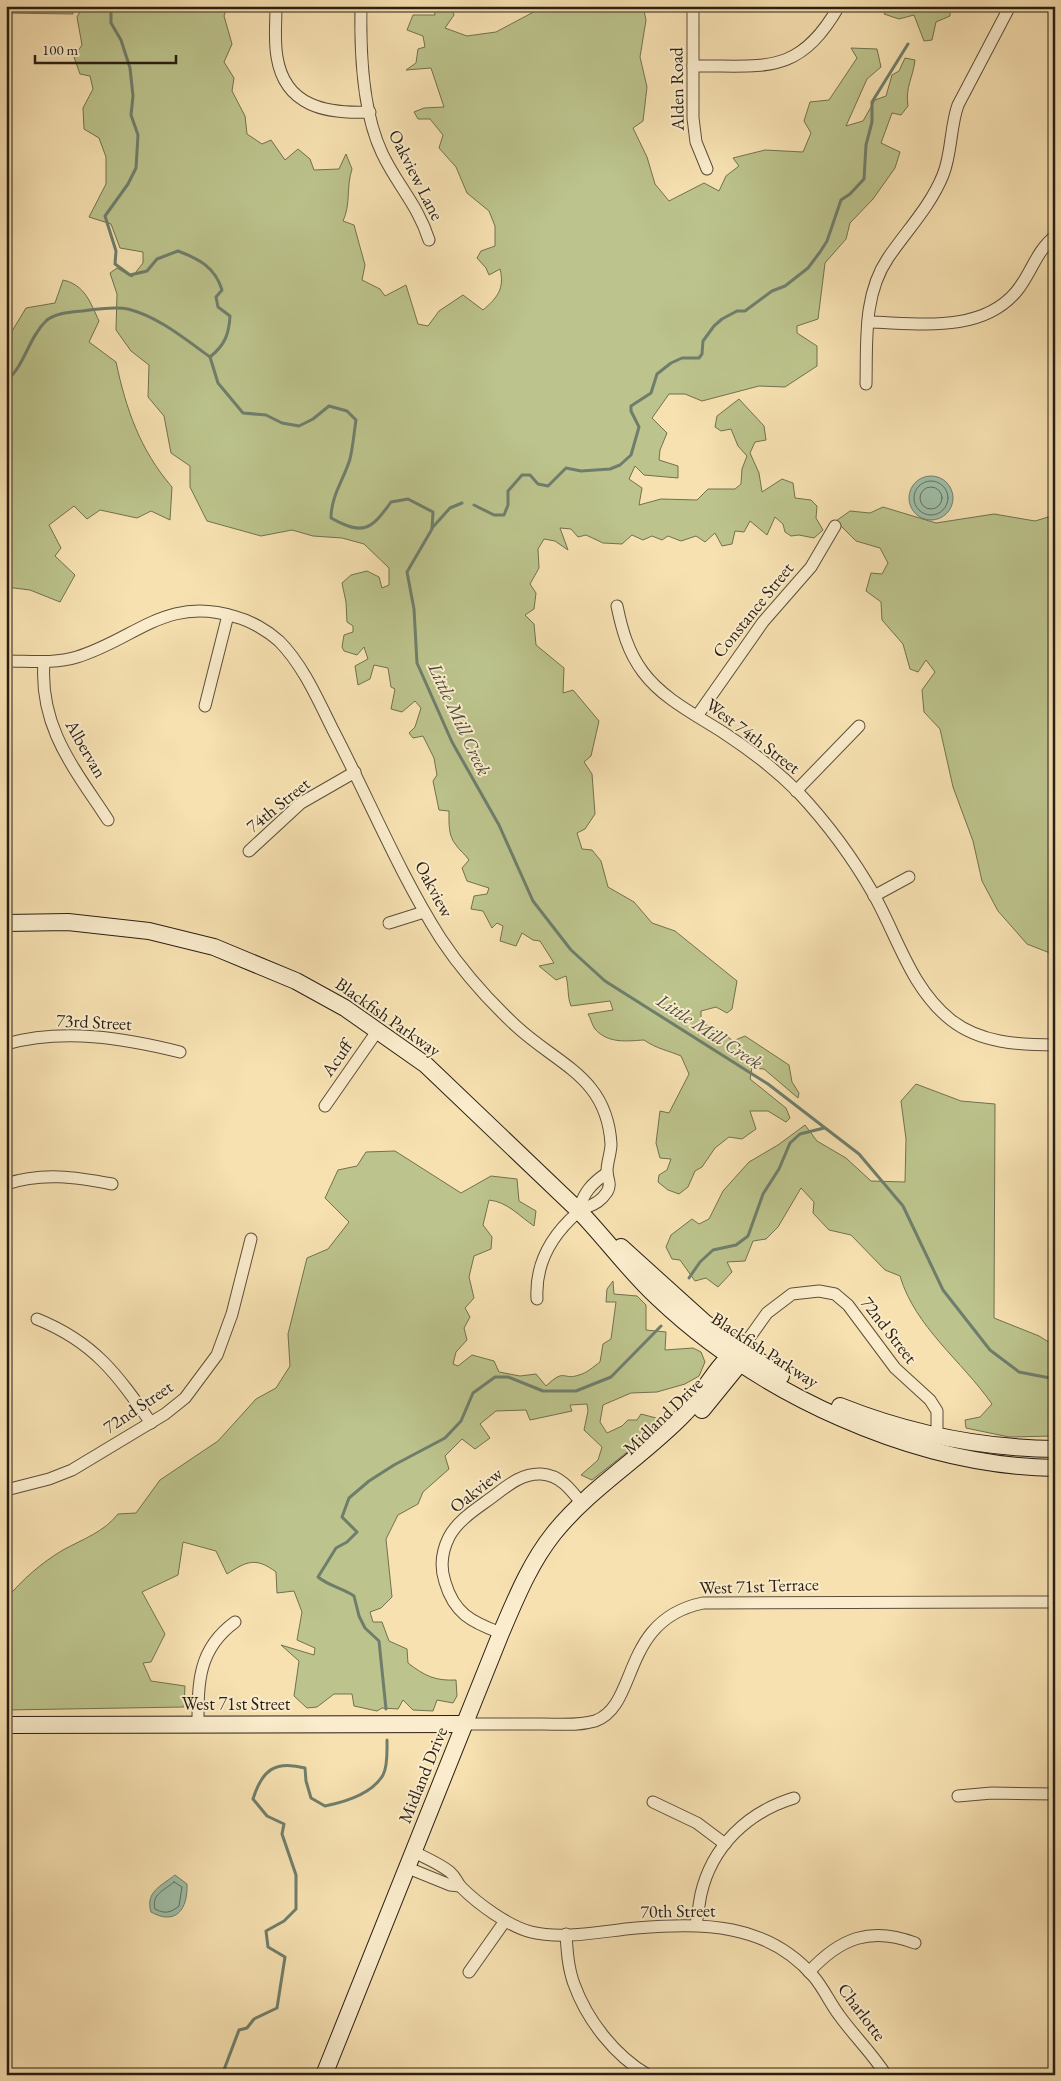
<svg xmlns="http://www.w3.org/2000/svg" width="1061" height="2081" font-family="'EB Garamond',serif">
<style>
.green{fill:#bcc38c;stroke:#727050}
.water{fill:#9ebea7;stroke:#6f7e6c}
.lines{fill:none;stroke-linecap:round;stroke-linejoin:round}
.shore{stroke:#646e5d;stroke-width:1}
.stream{stroke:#6f7e6c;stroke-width:3}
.street-casing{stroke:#5c4f3a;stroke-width:13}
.secondary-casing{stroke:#291e13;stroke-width:18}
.street{stroke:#faeccc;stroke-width:11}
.secondary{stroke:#faeccc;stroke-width:16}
.labels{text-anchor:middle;stroke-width:4;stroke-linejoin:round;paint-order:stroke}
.street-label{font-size:18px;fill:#291e13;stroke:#faeccc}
.water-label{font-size:19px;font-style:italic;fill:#4c4e3f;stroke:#faeccc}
</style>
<rect width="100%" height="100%" fill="#f7e1b1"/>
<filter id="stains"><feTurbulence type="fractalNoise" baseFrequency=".004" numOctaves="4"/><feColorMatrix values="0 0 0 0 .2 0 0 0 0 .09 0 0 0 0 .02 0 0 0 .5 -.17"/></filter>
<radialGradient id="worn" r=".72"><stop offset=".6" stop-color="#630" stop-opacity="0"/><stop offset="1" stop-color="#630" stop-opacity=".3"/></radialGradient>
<!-- green -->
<g class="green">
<polygon points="6,6 72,6 73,14 6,13"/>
<path d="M83 6H227L224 16 232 44 224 62 234 78 232 91 245 116 247 134 262 144 271 140 285 160 298 149 310 159 314 170 339 169 346 154 352 169C346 187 351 204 343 221L354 225 365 265 362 280 380 289 385 296 406 285 418 324 428 326 439 311 463 295 483 310C497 298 505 289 500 269L489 275 486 268 477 258 481 251 495 246V226L489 211 467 193 456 167 439 148 443 135 430 119H418L414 112 424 108 444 107 431 68 406 70 416 63 418 49 425 47 423 36 407 30 413 15H435L434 6H451L454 15 445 28 467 36 496 32 545 6H643L646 20 640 57 647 87 643 121 633 128 647 157 655 184 669 201 704 183 719 191 726 176 739 166 733 158 765 150 803 152 811 133 804 121 810 102 829 100 857 58 851 48 877 49 881 67 867 79 846 126 863 121 875 100 886 96 892 75 899 71 905 58 915 60C913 78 905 87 908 106L901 115 892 113 881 143 900 152 895 168 873 199 850 223 846 239 825 263 818 319 797 326V333L817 346V366L785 387 759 386 702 401 685 394H669L652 418 667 433 660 450 659 460 678 466V478L644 475 635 466 629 479 642 488 639 505 661 499 697 500 708 489H735L741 484 742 469 747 456 738 446 731 429 721 431 715 427 717 416 739 399 764 426 766 440 755 442 750 453 759 473 762 492 782 479 793 483 795 498 811 500 817 506 816 518 823 530 814 538 799 535 791 536 785 532 783 524 775 517 767 535 750 521 744 532 735 531 732 544 722 546 715 533 705 542 696 536 681 541 668 536 662 540 652 536 643 540 632 535 622 544 603 543 586 535 578 537 571 529 560 528 568 550 555 541 544 539 538 549 539 568 530 584 536 593 534 609 525 615 534 624 536 645 564 668 563 693 573 690 599 721 591 756 584 762 592 774 595 814 585 829 577 833 582 849 592 850 601 861 608 887 634 902 652 923 675 931 737 981 732 1009 727 1013 716 1007 701 1011V1023L719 1030 733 1041 745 1036 789 1065 792 1082 799 1093 798 1098 764 1069 752 1068 750 1079 786 1108 790 1118 786 1122 768 1111H750L756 1129 742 1139 729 1137 715 1148 702 1167 695 1171 688 1187 679 1194 668 1190 658 1182 659 1175 667 1170 671 1159 660 1158 656 1143 660 1111 669 1113 689 1074 681 1056C667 1050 657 1049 644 1040 627 1041 608 1044 595 1029 592 1025 591 1019 588 1014L613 1010 610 1001 571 1006C567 996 569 987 566 976L556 980 539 966 554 963 540 941 533 940 522 933 516 946 500 941 503 926 497 923 492 928 483 911 471 909 474 896 487 894 489 888 467 881 462 868 469 860C465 854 460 851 456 845 448 836 449 822 449 811L439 810 433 781 437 775 434 758 423 736 413 738 409 733 415 727 421 708 415 701 402 712 391 709 395 689 391 687 388 668 374 665 370 679 358 685 355 666 368 659 364 647 357 655 344 651 342 647 344 635 353 632V626L347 622 346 602 342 583 351 575 367 571 379 577 382 588 389 585V568L364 544 342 538 313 536 292 530 261 536 207 521 190 487V466L171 453 164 416 148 397 149 365 131 351 116 330 117 294 110 273 117 268 132 277 143 263V252L120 248 111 224 89 217 106 184V157L99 138 84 129 83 108 93 89 90 76 80 74 74 57 82 45 77 17Z"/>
<polygon points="888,6 950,6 950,16 936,22 932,40 924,41 914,15 899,19 884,14"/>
<path d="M63 280C85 285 90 302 99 321L89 342 116 362C126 409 140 450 172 487L170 520 151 511 137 518 100 510 87 519 74 506 49 525 61 548 55 556 75 575 60 602 30 590 6 587V341L26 308 55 303Z"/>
<polygon points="883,507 936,523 994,514 1035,521 1055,515 1055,955 1027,944 998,911 982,881 973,841 953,787 940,729 924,712 922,690 935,672 926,660 918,672 910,669 903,644 882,620 881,602 866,591 871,573 882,574 888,563 880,548 856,541 836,521 850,511 870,513"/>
<path d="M916 1084 961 1101 995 1104 994 1318 1039 1336 1055 1346V1436L1009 1437 966 1428 965 1420 980 1417 992 1404C962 1361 915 1327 900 1276L885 1270 851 1235 829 1230 813 1213 814 1202 801 1188 778 1227 766 1239 753 1241 745 1261 727 1262 732 1272 718 1287 706 1278 695 1281 680 1260 672 1259 666 1247 671 1235 692 1219 699 1224 709 1219 723 1191 749 1162 778 1145 805 1125 817 1141 846 1158 871 1181 905 1182 906 1139 901 1101Z"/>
<path d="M395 1151 461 1193 491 1176 517 1179 519 1201 536 1211 534 1226C519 1216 508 1202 489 1200L483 1225 492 1237 491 1249 474 1256 469 1277 474 1298 465 1308 470 1317 464 1328 467 1340 456 1352 453 1364 458 1366 472 1355 494 1361 499 1372 520 1376 536 1374 546 1386C566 1367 562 1381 579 1375 587 1373 593 1367 600 1362L603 1344 611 1339 616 1302H606L607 1289 613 1281 614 1294 637 1296 646 1305V1330L666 1332 665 1350 693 1348 701 1352 705 1362 699 1376 685 1384 657 1392 631 1393 603 1405 600 1422 607 1433 622 1426 628 1420H637L641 1414 660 1419V1426L592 1480 581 1475 598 1460 602 1447 584 1430 588 1411 587 1404 570 1405 572 1411 530 1420 526 1410 496 1411 480 1424 490 1438 475 1449 462 1439 445 1456 449 1469 423 1492 418 1504 398 1515 386 1539 392 1597 381 1608 370 1612 373 1622H382L389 1641 407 1649 408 1663C425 1676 435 1681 456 1680L457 1696 453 1703 437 1700 433 1711 413 1710 403 1700 398 1709 382 1708 377 1711 354 1706 352 1694H334L317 1707 307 1708 294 1696 299 1661 281 1645 314 1655 315 1648 297 1640 302 1612 294 1591 277 1593 276 1572C256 1557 247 1561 227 1574L216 1551 183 1542 178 1575 142 1592 165 1634 151 1662 143 1663 151 1681 185 1686 184 1707 6 1710V1599C23 1579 41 1563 63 1550 83 1539 104 1532 118 1514L136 1513 160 1480 218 1441 256 1399 276 1388 290 1366 288 1334 307 1258 328 1249 349 1222 325 1198 338 1170 357 1166 366 1152Z"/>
</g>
<!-- water -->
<g class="water">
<circle cx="931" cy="498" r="22"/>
<path d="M175 1875 187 1884C188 1909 176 1926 151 1912 145 1892 161 1886 175 1875Z"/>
</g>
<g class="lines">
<!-- shore -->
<g class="shore">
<circle cx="931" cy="498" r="17"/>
<circle cx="931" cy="498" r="11"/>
<path d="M174 1882 182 1887 179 1906C171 1913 164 1914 155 1909 151 1894 165 1890 174 1882Z"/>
</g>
<!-- stream -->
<g class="stream">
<path d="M111 6V23L121 40 130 68 133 96 131 115 138 135 136 168 128 184 105 216 116 251 115 264 130 275 147 271 157 259 178 251C199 259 215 267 222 290L216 297 218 307 230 316C229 334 225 345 210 357L218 383 243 413 266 415 282 423 299 426 313 419 329 406 347 411 356 420C354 433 353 446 350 459 344 479 331 496 331 518 363 536 371 530 391 502L408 499 433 512 432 529 407 572 414 609 417 663 452 742 499 825 533 901 571 950 605 981 768 1084 859 1154 903 1206 943 1290 990 1350 1019 1372 1055 1379"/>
<path d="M6 381C25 366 28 338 46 321 54 313 72 312 82 311 96 309 115 306 128 309 159 317 185 339 210 357"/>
<polyline points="474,505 494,515 504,515 508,505 508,491 522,475 530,475 538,484 548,486 566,468 581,471 610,469 620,465 631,455 639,427 631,411 631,406 651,393 657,374 671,363 682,358 699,358 702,354 703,341 714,326 722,319 737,311 745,311 772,291 785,286 808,268 820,252 827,241 841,200 850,194 864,179 866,145 872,122 872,102 908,44"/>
<polyline points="432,528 450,508 462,503"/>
<polyline points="689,1278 700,1262 713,1250 736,1245 748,1236 763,1194 779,1169 790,1143 800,1134 824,1128"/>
<path d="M386 1709 379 1641 365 1628 359 1616 354 1596C342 1588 329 1586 318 1577L336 1548 347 1542 357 1532 342 1517 349 1498 369 1481 394 1465 445 1438 461 1421 473 1393 495 1377H508L543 1391H576L611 1377 661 1326"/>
<path d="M222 2075 239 2030 247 2028 254 2019 277 2008 285 1957 268 1947 266 1931 284 1921 296 1909V1875L282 1834 284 1824 267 1816 253 1799C262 1770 275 1760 305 1768L306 1781 311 1798 325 1806C345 1802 372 1794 383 1775 388 1766 387 1750 387 1740"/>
</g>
<defs>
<g id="street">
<path d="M276 6C276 23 274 41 277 57 285 107 327 114 370 112"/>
<path d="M361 6C360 52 362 111 382 153 397 185 418 205 429 240"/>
<polyline points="693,6 693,118 696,142 707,169"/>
<path d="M693 66C765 65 798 77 839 6"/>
<path d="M868 322C917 323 980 334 1016 292 1031 274 1036 251 1055 236"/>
<path d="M866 384C867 341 863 295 888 258 907 230 930 207 943 175 952 153 950 127 958 105L1010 6"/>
<path d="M617 606C622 630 628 652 643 672 663 699 696 715 724 733 750 750 776 770 798 792 827 823 853 858 874 895 898 938 911 988 951 1020 980 1043 1019 1045 1055 1045"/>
<path d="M6 661C30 661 54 664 77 657 136 639 166 595 236 617 251 621 268 631 279 641 303 665 318 700 333 730 369 799 399 873 441 939 463 972 487 999 516 1026 558 1065 607 1077 611 1144 611 1153 607 1162 607 1171 607 1179 612 1184 607 1192 597 1207 588 1204 577 1213 551 1236 535 1265 537 1299"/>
<path d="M44 662C39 727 74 768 108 820"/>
<polyline points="205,706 228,615"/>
<polyline points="697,716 763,622 811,567 835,526"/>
<polyline points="796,791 859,726"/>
<polyline points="249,851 301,803 355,772"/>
<polyline points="874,896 909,877"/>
<polyline points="389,923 424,912"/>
<path d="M6 1044C63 1028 124 1038 180 1052"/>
<polyline points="325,1106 378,1030"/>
<path d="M6 1184C42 1172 76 1177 112 1184"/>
<path d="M579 1211C582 1194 592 1183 607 1173"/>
<path d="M37 1319C94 1342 117 1374 151 1423"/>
<polyline points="742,1348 767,1313 792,1294 819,1291 835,1294 848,1305 895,1368 930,1400 937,1411 937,1437"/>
<polyline points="6,1490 49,1479 72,1470 165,1414 185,1398 217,1355 232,1314 251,1239"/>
<path d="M501 1633C471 1622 454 1613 445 1582 440 1567 442 1551 449 1537 458 1520 476 1509 491 1498 506 1487 521 1473 541 1474 561 1475 572 1491 583 1505"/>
<path d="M198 1724C198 1682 198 1649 235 1622"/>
<path d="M465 1724C491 1724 517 1724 542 1724 560 1724 578 1726 595 1721 639 1706 620 1620 703 1603L1055 1602"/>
<polyline points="958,1796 992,1793 1055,1794"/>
<polyline points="653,1802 697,1823 725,1844"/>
<path d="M414 1852C426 1858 440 1864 450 1872 456 1877 457 1883 461 1887 478 1904 508 1926 531 1932 564 1940 603 1931 636 1928 702 1923 767 1922 814 1977 824 1989 830 2003 839 2015 854 2036 872 2053 886 2075"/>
<polyline points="408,1868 450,1885 460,1886"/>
<path d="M696 1924C698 1914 699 1904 701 1894 712 1846 748 1812 794 1798"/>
<path d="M566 1934C567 1950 568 1968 574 1984 587 2020 615 2056 648 2075"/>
<polyline points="469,1972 505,1921"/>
<path d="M809 1972C840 1938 871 1926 915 1943"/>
</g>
<g id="secondary">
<path d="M6 923 68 922 149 931 214 947 296 981 345 1008 426 1065 579 1211C606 1239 629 1271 658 1298 759 1394 914 1466 1055 1468"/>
<polyline points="621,1247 704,1322 781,1376"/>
<path d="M840 1406C910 1434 980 1448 1055 1449"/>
<polyline points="702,1410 741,1362 742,1353"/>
<polyline points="6,1725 465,1724"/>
<path d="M324 2075 501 1633C516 1598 530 1563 554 1533 591 1487 644 1456 685 1413 705 1393 717 1361 742 1348"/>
</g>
</defs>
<!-- street casing -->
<use href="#street" class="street-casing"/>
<!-- secondary casing -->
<use href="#secondary" class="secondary-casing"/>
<!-- street -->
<use href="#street" class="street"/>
<!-- secondary -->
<use href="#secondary" class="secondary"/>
</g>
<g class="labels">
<!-- street labels -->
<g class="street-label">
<text transform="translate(677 89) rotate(-91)" y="6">Alden Road</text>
<text transform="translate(416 175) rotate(63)" y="6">Oakview Lane</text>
<text transform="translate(753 610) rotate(-51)" y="6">Constance Street</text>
<text transform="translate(753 736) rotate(37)" y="6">West 74th Street</text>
<text transform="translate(86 749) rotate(60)" y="6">Albervan</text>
<text transform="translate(278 805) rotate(-39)" y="6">74th Street</text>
<text transform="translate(434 889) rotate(62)" y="6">Oakview</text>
<text transform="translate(388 1017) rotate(35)" y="6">Blackfish Parkway</text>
<text transform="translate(94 1022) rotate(3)" y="6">73rd Street</text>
<text transform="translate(337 1058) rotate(-55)" y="6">Acuff</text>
<text transform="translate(889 1330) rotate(52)" y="6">72nd Street</text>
<text transform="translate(765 1350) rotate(33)" y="6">Blackfish Parkway</text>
<text transform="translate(138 1407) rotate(-34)" y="6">72nd Street</text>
<text transform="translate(663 1416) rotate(-44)" y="6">Midland Drive</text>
<text transform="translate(476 1490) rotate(-38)" y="6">Oakview</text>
<text transform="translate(759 1586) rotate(-2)" y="6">West 71st Terrace</text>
<text x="236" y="1710">West 71st Street</text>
<text transform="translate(423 1775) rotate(-68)" y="6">Midland Drive</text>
<text transform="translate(678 1911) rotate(-1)" y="6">70th Street</text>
<text transform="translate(862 2012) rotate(53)" y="6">Charlotte</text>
</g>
<!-- water labels -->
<g class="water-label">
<text transform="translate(460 719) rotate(65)" y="7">Little Mill Creek</text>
<text transform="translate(710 1031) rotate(33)" y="7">Little Mill Creek</text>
</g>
</g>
<!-- margin -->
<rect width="1061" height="2081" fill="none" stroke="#f7e1b1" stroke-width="25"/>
<rect x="8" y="8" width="1046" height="2066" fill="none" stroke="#291e13" stroke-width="2.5"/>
<rect x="12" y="12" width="1036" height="2056" fill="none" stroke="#291e13"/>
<!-- scale -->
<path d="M35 55v8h141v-8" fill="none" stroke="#291e13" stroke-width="2.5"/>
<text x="42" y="55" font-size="15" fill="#291e13" stroke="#faeccc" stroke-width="4" paint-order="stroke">100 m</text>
<rect width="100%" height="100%" filter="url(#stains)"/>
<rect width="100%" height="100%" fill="url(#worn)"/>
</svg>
